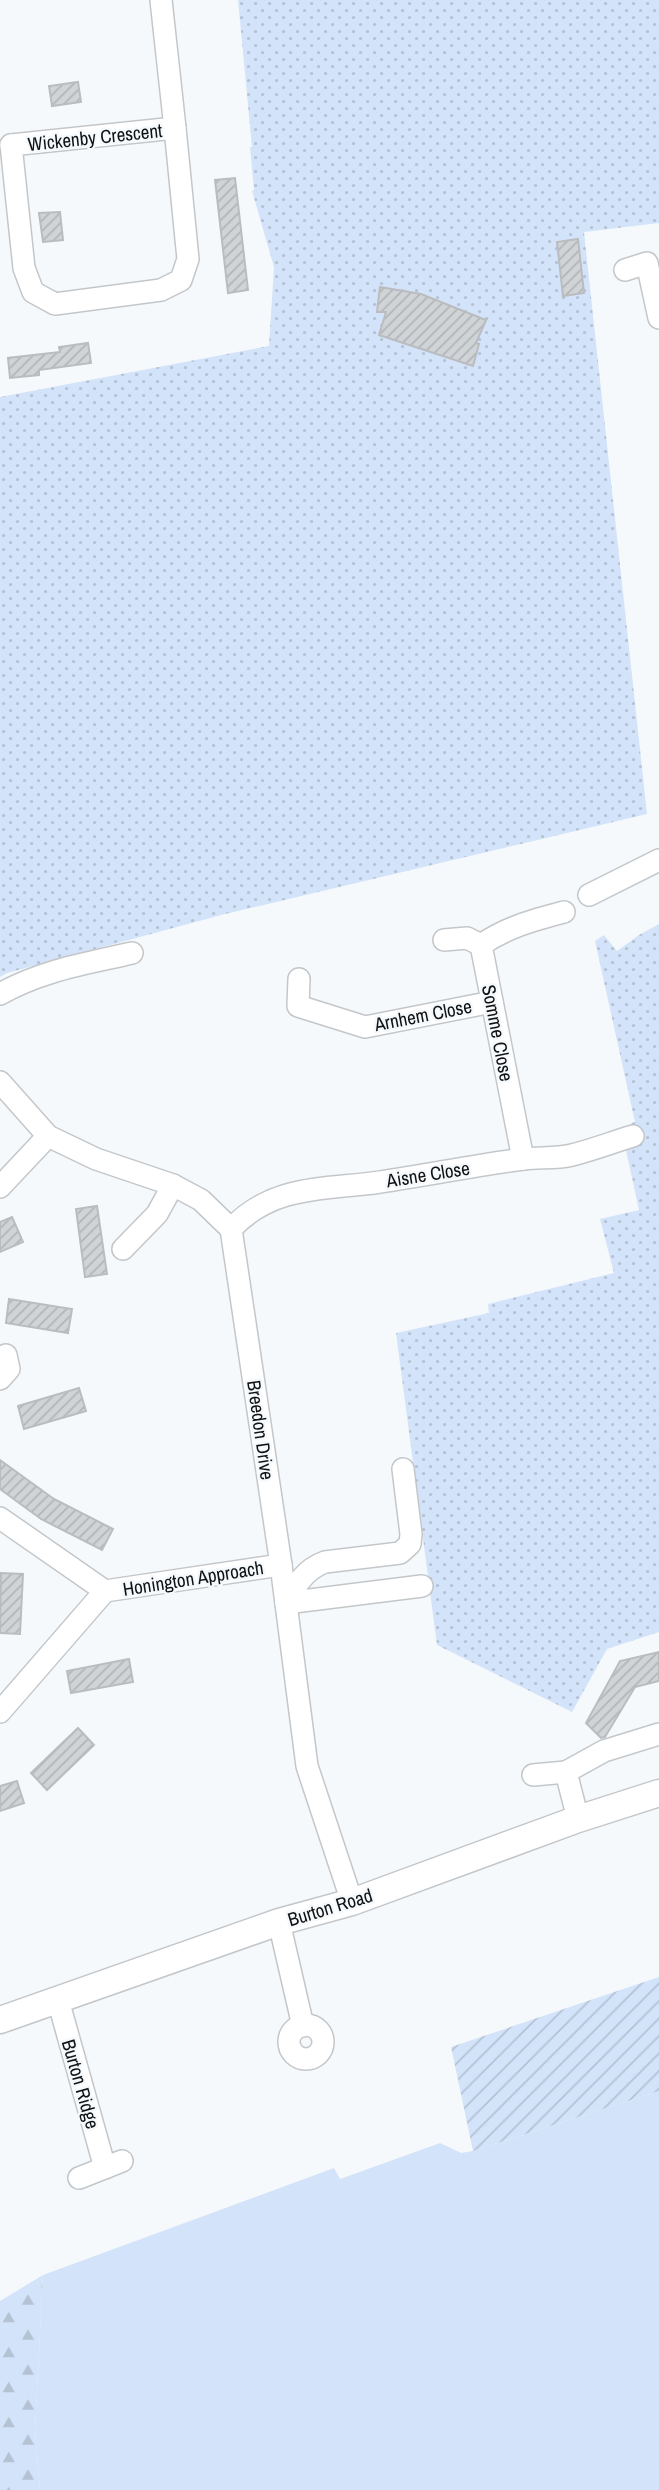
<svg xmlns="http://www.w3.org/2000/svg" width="659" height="2490" font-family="'Archivo Narrow',sans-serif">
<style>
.grass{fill:#d3e3f9}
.forest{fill:url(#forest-firs)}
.park{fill:url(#park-dots)}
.garden{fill:url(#garden-furrows)}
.building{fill:url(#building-hatch);stroke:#babcc0;stroke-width:2}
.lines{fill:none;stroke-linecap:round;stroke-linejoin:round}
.minor-casing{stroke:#c4c7ca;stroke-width:24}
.major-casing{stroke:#c4c7ca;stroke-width:29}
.minor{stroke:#fff;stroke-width:21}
.major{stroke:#fff;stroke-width:26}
.labels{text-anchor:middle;stroke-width:5;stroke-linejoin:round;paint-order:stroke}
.street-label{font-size:19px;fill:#101112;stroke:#f6f9fc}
</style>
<defs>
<pattern id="forest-firs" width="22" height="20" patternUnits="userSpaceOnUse" patternTransform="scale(1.75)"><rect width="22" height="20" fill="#d3e3f9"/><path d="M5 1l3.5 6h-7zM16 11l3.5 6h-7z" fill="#b4c2d4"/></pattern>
<pattern id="park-dots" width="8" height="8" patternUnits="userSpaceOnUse" patternTransform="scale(1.75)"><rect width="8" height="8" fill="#d3e3f9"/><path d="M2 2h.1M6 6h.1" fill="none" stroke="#b4c2d4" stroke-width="1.8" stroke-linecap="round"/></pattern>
<pattern id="garden-furrows" width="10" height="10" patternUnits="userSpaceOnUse" patternTransform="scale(1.75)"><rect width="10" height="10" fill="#d3e3f9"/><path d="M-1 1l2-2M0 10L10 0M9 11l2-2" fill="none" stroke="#b4c2d4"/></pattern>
<pattern id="building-hatch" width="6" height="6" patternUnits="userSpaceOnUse" patternTransform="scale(1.75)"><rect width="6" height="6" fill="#d1d4d7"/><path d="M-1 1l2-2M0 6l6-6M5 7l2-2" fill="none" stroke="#b2b5b8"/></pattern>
</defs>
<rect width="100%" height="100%" fill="#f6f9fc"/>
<!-- grass -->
<polygon class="grass" points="659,2091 659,2490 40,2490 35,2430 43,2275 334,2168 340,2179 440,2143 461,2153 473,2151"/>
<!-- forest -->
<polygon class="forest" points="43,2275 35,2430 40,2490 0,2490 0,2301"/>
<!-- park -->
<g class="park">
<polygon points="238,0 659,0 659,223 584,232 647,814 225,914 7,973 0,977 0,397 269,346 274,267 252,191 254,190 250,147 252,147"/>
<polygon points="659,924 659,1632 607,1649 572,1712 437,1645 396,1333 489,1313 488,1304 614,1273 600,1219 639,1210 626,1150 635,1147 631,1123 635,1122 595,941 604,935 617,951 639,935"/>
</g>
<!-- garden -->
<polygon class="garden" points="659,1977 659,2091 473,2151 451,2047"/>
<!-- building -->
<g class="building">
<polygon points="78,82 81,102 52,106 49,86"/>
<polygon points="235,178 248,290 228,293 215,180"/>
<polygon points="60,212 63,240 43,242 39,213"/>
<polygon points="578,239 584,293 563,296 557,242"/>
<polygon points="380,287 421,294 486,320 476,343 479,344 473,366 379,335 386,312 377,312"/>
<polygon points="88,343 91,363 39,370 39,375 10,378 8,358 60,352 59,347"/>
<polygon points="97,1206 107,1274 85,1277 76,1209"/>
<polygon points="12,1217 23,1242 0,1252 0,1222"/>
<polygon points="9,1299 72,1309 68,1333 6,1323"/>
<polygon points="79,1388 86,1411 24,1429 18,1406"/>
<polygon points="0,1460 54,1499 113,1529 102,1550 41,1519 0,1489"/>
<polygon points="1,1573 23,1574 20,1634 0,1633"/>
<polygon points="659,1652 659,1681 635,1687 605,1737 601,1738 586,1723 620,1661"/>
<polygon points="129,1659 133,1682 71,1693 67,1671"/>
<polygon points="78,1728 94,1745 47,1790 31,1773"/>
<polygon points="17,1781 24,1803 0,1811 0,1786"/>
</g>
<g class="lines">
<defs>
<g id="minor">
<polyline points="11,145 24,268 33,292 55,304 161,290 181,280 188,259 175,128"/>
<polyline points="11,145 175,128 161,0"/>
<polyline points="625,270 647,263 659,318"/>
<polyline points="589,895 659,860"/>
<polyline points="444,940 467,938 481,945 523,1159"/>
<path d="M481 945C507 927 534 920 564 912"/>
<polyline points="299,979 298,1006 365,1027 492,1002"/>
<path d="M0 994C43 970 85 964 132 953"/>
<polyline points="0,1082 48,1136 96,1159 173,1185 201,1200 231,1229 281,1565 307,1766 352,1902"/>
<polyline points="0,1187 48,1136"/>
<path d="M231 1229C273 1184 325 1190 380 1182 428 1175 476 1165 524 1159 539 1157 556 1159 572 1155 592 1150 613 1142 633 1136"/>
<polyline points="123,1249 157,1214 173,1185"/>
<polyline points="0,1379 9,1369 6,1355"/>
<polyline points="0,1518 105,1591"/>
<polyline points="105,1591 281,1565"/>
<path d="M286 1603C296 1585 305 1569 325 1562L400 1553 410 1544 411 1534 403 1469"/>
<polyline points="286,1603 422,1586"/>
<polyline points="0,1712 105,1591"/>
<polyline points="533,1775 566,1772"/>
<polyline points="578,1819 566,1772 604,1751 659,1734"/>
<polyline points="279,1922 303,2026"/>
<polyline points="58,2000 105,2168"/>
<circle cx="306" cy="2042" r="17"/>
<polyline points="79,2178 122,2161"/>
</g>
<polyline id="major" points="0,2020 279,1922 352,1902 578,1819 659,1793"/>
</defs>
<!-- minor casing -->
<use href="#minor" class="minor-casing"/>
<!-- major casing -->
<use href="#major" class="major-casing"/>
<!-- minor -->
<use href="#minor" class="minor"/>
<!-- major -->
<use href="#major" class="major"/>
</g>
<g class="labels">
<!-- street labels -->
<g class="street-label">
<text transform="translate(95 137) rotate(-6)" y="7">Wickenby Crescent</text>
<text transform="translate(423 1015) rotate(-11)" y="7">Arnhem Close</text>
<text transform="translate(498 1033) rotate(79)" y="7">Somme Close</text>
<text transform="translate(428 1174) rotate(-9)" y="7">Aisne Close</text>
<text transform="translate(261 1430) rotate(82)" y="7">Breedon Drive</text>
<text transform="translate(193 1578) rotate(-9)" y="7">Honington Approach</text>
<text transform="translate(330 1907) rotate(-17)" y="7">Burton Road</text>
<text transform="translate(81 2084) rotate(74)" y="7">Burton Ridge</text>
</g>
</g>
</svg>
